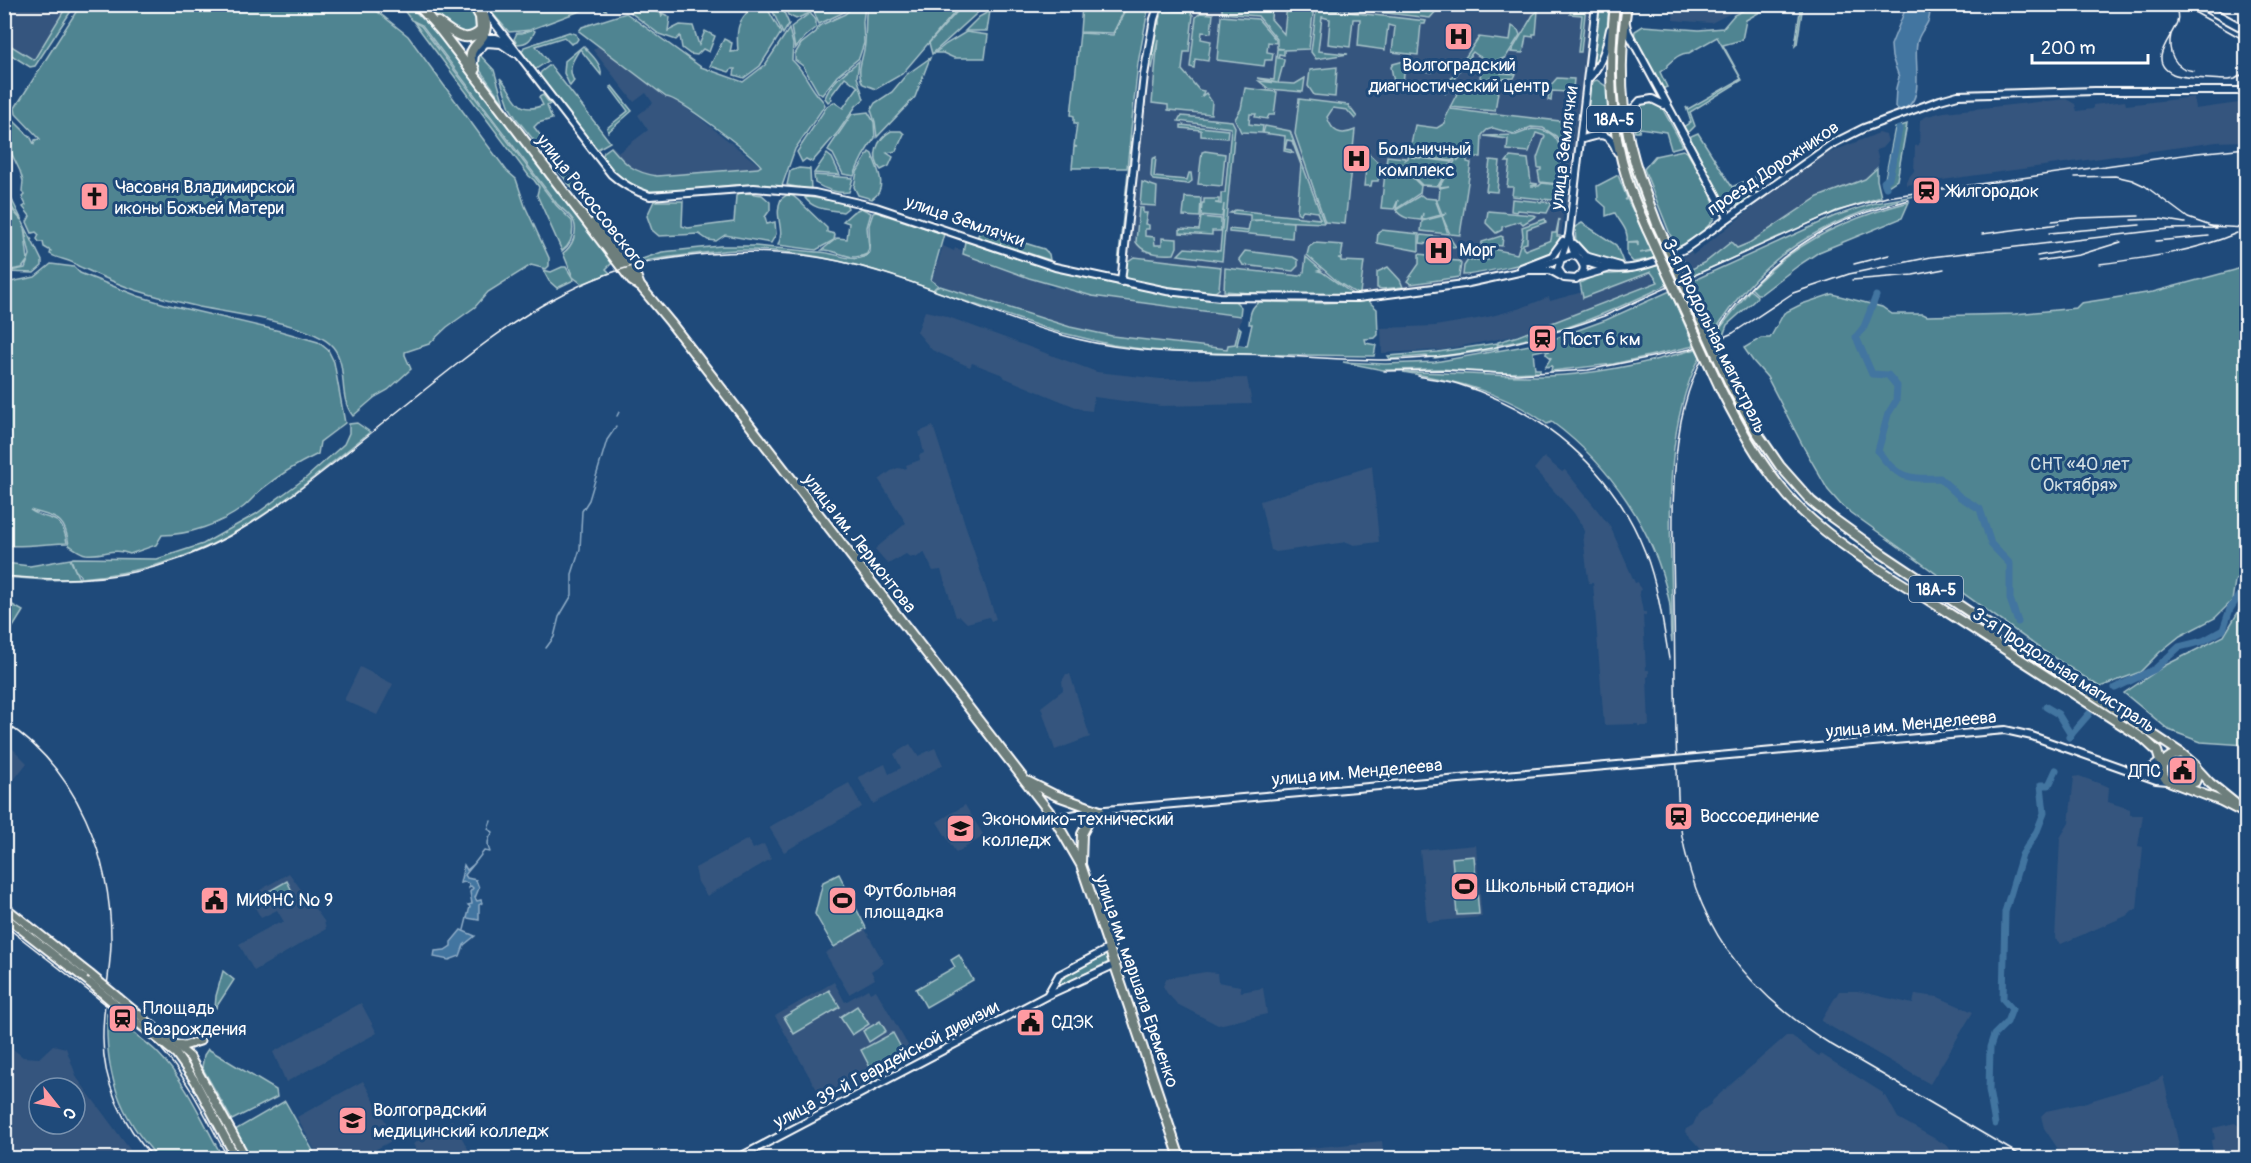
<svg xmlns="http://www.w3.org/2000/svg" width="2251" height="1163" font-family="Pangolin,sans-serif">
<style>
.built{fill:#34557e;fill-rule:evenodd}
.green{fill:#4f8491;stroke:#a7c2c8;stroke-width:1.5}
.water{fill:#4374a0;stroke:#8eacc6;stroke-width:1.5}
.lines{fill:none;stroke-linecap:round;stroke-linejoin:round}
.stream{stroke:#8eacc6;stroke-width:1.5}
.river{stroke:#4374a0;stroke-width:7}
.secondary-casing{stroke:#fff;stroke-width:10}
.primary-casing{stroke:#fff;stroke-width:11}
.highway-casing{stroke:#fff;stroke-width:12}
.secondary{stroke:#1f4a7a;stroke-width:6}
.primary{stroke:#6d7e7c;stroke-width:7}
.highway{stroke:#6d7e7c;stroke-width:8}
.tram{stroke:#fff;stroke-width:1.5}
.rail{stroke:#fff;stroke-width:1.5}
.secondary-bridge-casing{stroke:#fff;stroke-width:10;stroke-linecap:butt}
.primary-bridge-casing{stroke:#fff;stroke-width:11;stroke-linecap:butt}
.highway-bridge-casing{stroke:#fff;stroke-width:12;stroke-linecap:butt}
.secondary-bridge{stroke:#1f4a7a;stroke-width:6}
.primary-bridge{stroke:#6d7e7c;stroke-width:7}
.highway-bridge{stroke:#6d7e7c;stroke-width:8}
.labels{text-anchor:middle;stroke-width:6;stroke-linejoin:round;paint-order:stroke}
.shield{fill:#1f4a7a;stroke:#bcc9d7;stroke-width:1.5}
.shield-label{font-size:16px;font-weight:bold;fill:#fff}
.poi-label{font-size:18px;fill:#fff;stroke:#1f4a7a;text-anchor:start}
.street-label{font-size:18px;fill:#fff;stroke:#1f4a7a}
.park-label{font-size:18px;fill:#d3e0e4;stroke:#1f4a7a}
</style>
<rect width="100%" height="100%" fill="#1f4a7a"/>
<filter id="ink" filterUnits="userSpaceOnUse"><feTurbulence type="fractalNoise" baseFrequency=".0167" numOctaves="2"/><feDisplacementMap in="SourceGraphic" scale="12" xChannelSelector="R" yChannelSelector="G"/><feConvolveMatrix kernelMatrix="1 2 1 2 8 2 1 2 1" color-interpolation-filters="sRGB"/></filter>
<g filter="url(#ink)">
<!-- built -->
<g class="built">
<polygon points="4,5 68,5 34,60 5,42"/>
<polygon points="1159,5 1596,5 1571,216 1563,215 1561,242 1546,258 1457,279 1395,290 1379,296 1220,297 1121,282 1144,75"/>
<polygon points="1674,5 1674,4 1747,5 1711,23 1673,20"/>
<polygon points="598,46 666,97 671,97 701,119 760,166 759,168 661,176 641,173 627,166 611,147 612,146 619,152 648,130 638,115 653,103 646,93 634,102 593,50"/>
<polygon points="2194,97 2195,109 2246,102 2246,141 2217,142 1906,185 1906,181 1914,171 1915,146 1919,145 1920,120 1927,116 1944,112 2066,99 2075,104 2077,111 2093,109 2093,105 2125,101 2126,105"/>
<polygon points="1879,133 1886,135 1888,141 1882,148 1876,150 1879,161 1878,166 1865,179 1818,197 1749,243 1737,248 1731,242 1707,261 1691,269 1687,267 1681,258 1691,252 1693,255 1787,180 1821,156"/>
<polygon points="943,246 954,251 955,248 962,250 961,253 1048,284 1048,287 1053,288 1055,286 1102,298 1242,316 1235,344 1227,349 1112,336 1070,327 1021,313 940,285 932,280"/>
<polygon points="1651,273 1655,283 1576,315 1514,336 1442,350 1382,353 1381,328 1435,326 1488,317 1521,308 1549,297 1550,301"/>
<polygon points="925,311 943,315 1097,372 1161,379 1247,378 1252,404 1161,406 1094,397 1092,411 1083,410 1005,378 1003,375 972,363 970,367 932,350 917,332"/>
<polygon points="933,426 996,619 991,621 989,617 967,623 960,616 956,617 941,570 933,571 924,552 916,558 913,556 911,558 906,554 888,564 875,549 906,523 879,480 891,471 898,468 903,469 907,468 906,465 920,460 919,455 924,453 919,432"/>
<polygon points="1544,457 1562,472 1565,470 1610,526 1635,583 1638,582 1641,590 1639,591 1643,612 1646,612 1646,615 1643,616 1646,670 1649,670 1649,676 1647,677 1649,726 1638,726 1638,724 1604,725 1593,583 1589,583 1587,571 1583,535 1585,531 1574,513 1534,469"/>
<polygon points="1372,466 1379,542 1354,545 1347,542 1276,552 1271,550 1260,501"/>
<polygon points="360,667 393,684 377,715 344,700"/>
<polygon points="1066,674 1070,674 1090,737 1055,750 1041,707 1063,690 1062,681"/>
<polygon points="5,741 27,763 5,791 4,791"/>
<polygon points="910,744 918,756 935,748 943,765 873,804 858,777 885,764 889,774 901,768 894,754"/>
<polygon points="2079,776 2109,787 2108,802 2130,809 2130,815 2143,815 2138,846 2143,847 2137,910 2133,910 2126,916 2061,944 2055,939 2060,838 2069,823 2074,777"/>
<polygon points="849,783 862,807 784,852 769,827"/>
<polygon points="965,805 984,836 956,853 937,822"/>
<polygon points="748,839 753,849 764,844 771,859 707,896 698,882 695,868"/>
<polygon points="1476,845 1482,917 1427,922 1420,850"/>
<polygon points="289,873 324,921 326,929 254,971 239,944 279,922 280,924 284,922 277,910 261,918 253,904 257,892"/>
<polygon points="865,929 884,963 871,971 875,979 849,994 825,953"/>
<polygon points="1206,972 1217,973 1218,982 1240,986 1241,992 1263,988 1267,1014 1218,1025 1177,1004 1167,993 1163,986 1167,978"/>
<polygon points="834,982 845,1002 868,989 870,993 876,990 913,1054 825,1104 775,1016"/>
<polygon points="1839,991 1858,991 1913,1004 1915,994 1938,997 1973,1012 1930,1084 1821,1021"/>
<polygon points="361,1003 377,1033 286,1082 273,1052"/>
<polygon points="1786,1036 1792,1036 1819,1056 1821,1054 1883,1093 1883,1096 1886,1096 1898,1118 1948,1146 1954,1158 1709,1158 1685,1132 1686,1129 1693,1125 1698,1114 1711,1104 1713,1100"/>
<path d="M4 1042 23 1057 39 1058 53 1045 66 1048 77 1078 136 1158H5ZM39 1088H75V1124H39Z"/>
<polygon points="2163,1076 2182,1158 2064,1158 2044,1128 2041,1116 2046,1111 2083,1103 2155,1081"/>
<polygon points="363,1081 395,1139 360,1158 319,1158 297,1117"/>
<polygon points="452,1120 473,1158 421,1158 413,1144"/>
<polygon points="2235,1123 2240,1127 2246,1125 2246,1158 2214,1158 2211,1141 2215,1139 2213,1128"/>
<polygon points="1382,1141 1384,1158 1229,1158 1228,1156"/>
</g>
<!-- green -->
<g class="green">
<polygon points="68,4 75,5 35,66 30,67 5,51 5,42 34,60"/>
<path d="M81 4 369 5 408 36 486 143 507 171 516 179 525 206 549 258V266L546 269 531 265 488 292 475 307 447 327 429 344 405 352V355L411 369 388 390 375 397 353 416C337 396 349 367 333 347 315 324 230 313 199 307 180 302 161 298 142 292 120 286 99 275 78 266 70 259 59 260 50 254L51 251 44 247 43 242H39L37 239 39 235 36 232 32 233 27 222 30 216 23 207 26 205 22 197 24 195 22 191 23 181 20 171 5 140V123L11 118 31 138 34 144 35 140 40 139 16 114 15 108Z"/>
<path d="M400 5H408L437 33 613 262 606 269 610 273 582 284 573 277 563 253C572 247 578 233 574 222 572 216 562 209 557 204L422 25 411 20Z"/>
<path d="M424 5H470L477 17 478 29C474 32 470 37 465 36 452 34 433 13 424 5Z"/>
<path d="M485 5H603L607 11 599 5H596L532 29 535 31C531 40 527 44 517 44L514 39 517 33H522L531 30 509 32Z"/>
<polygon points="770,5 781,5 789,24 783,34"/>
<polygon points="784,5 816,5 812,12 796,19 788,15"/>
<polygon points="819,5 819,4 853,5 842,13 819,24 814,12"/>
<polygon points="855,5 865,5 863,22 864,43 859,58 837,76 822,95 818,92 803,66 795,60 795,54 801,44 816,32 819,26 845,14"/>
<path d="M867 5V4L961 5 902 74 876 89 863 84C855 70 864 58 865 43 866 30 865 18 867 5Z"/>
<polygon points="963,5 986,5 932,54 929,43"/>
<polygon points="1082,5 1082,4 1127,5 1113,33 1080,32"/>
<polygon points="1128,5 1149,5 1138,63 1127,168 1072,168 1074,147 1077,147 1074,146 1077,123 1074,123 1074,116 1071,115 1080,33 1113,35"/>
<polygon points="1222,5 1272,5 1271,19 1284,34 1287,5 1314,5 1309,49 1284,50 1284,55 1279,54 1278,58 1284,59 1284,61 1278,83 1295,84 1305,78 1303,92 1269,89 1259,81 1277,83 1257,78 1274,80 1277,49 1283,49 1277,48 1277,39 1258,16 1222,13"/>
<polygon points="1315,5 1445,5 1437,10 1430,18 1378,12 1379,6 1375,5 1374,12"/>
<polygon points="1566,5 1586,5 1581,52 1578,52 1582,15 1570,14 1571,10 1565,9"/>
<polygon points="1598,5 1609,5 1606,42 1595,63 1593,61"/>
<path d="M1754 5H1803L1797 44 1795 46 1800 11 1798 6 1772 5 1746 20 1742 40 1723 45 1742 80 1690 112 1695 126 1690 131 1684 133 1683 127 1691 122 1686 107 1688 109 1741 79 1717 37 1689 53C1681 52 1673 59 1667 65V67L1660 72 1667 87 1662 89 1634 38 1635 31 1643 26 1699 30 1723 28 1734 15Z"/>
<path d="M754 6 761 10 767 8 781 33 760 66 744 78 734 75 735 69H732L729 72 710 66 724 39 732 43 730 52 738 51C736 30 737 20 754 6Z"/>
<polygon points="643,8 661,13 662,17 662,13 670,17 668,31 680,25 693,26 699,45 705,31 715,36 709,52 703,49 697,55 690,54 682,48 680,36 676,40 659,34 630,12"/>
<polygon points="1321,9 1426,21 1425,24 1421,24 1418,55 1392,52 1395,27 1388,25 1385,50 1358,46 1360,19 1353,19 1350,47 1328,44 1330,19 1322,17 1318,51 1348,54 1316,59 1311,52 1316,12"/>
<polygon points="1165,10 1190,12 1193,15 1189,52 1184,52 1182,70 1199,90 1204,91 1202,96 1206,93 1212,102 1211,114 1168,110 1168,105 1152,103 1158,39 1152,69 1151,61 1159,15 1159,25 1162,12"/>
<polygon points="990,11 987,31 965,31 979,17"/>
<polygon points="1538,11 1536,34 1533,34 1533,37 1526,36 1523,53 1511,52 1533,15"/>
<path d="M626 13 701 67 743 82 765 65 789 29 793 44 792 60C804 71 807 81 816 93 819 98 823 99 825 105L795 149 782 186 734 185 677 191H646L618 177 602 158 604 152 611 147C626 165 633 172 657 176L758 168 761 166C752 154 678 97 666 97L579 31 582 27Z"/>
<polygon points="810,13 816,20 816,28 805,37 795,49 791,27"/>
<polygon points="1200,13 1213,14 1211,33 1202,32 1201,39 1211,41 1208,61 1195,59 1194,68 1190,67 1196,17"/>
<polygon points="1221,16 1258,19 1276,40 1276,43 1268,42 1267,52 1273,53 1272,60 1265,60 1264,66 1217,60"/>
<path d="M413 21 421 26 556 205 572 221C574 233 572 244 562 251L537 195 539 187 534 180 529 176Z"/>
<path d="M1512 26 1518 30 1520 35 1506 57C1495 64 1483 60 1473 52L1463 64 1445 94 1448 83 1479 37 1510 41Z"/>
<polygon points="569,32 576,34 578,39 576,42 571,44 564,37 536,46 548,61 536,69 533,68 521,54 524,47"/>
<polygon points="966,32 988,35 985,58 954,58 943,53 935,53 946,44"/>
<path d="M583 46C590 53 603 65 601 75L580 49C573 60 567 67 574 81L570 86 564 73 565 61Z"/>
<polygon points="479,54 494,70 504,104 477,66 476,56"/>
<polygon points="930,58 915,97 877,137 875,122 871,110 875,103 892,92 906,75"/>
<path d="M859 61 857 77 864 99 856 106 838 132 812 162 806 159 802 162 797 152 827 106 834 102 843 108 858 87 845 77 830 97 832 99 828 102 825 98C831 81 846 72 859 61Z"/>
<polygon points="1404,61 1435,65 1434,71 1432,72 1416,70 1416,65 1405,63 1403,84 1394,82 1391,67 1393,64"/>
<path d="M1483 62 1495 65 1492 72 1496 65 1503 67 1501 73 1516 74 1514 78 1500 79 1495 111 1450 107C1457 95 1460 81 1476 80L1475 90H1484L1489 78 1485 81 1480 77Z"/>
<polygon points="550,65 610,142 596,150 539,77 541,72"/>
<polygon points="1337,67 1335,97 1314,95 1308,86 1310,70"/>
<path d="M500 78C515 92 515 117 543 105L539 97 543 95 550 104 547 106 552 119 538 123 534 127 621 240 617 244 516 118 510 108Z"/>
<polygon points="1557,78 1574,79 1570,118 1568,118 1568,114 1566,112 1567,92 1552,91 1551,101 1548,100 1550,86"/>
<path d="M1597 80 1607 87 1614 139C1603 132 1592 136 1585 122L1588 92 1594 81Z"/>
<polygon points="612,86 632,111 608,132 607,128 628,111 610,87"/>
<path d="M1615 86 1618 88C1622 141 1638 188 1659 237L1657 238C1635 189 1619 141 1615 86Z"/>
<polygon points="1245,88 1277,92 1274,115 1269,115 1267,119 1255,117 1256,114 1250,114 1249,124 1263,126 1262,133 1241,132 1235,119 1241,109"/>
<path d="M1299 99 1348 105 1357 117 1355 119 1347 110 1333 108 1327 117C1332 131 1339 137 1355 130L1345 224 1325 222 1295 134Z"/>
<path d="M1650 102 1661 106 1683 146 1671 149 1666 132 1640 128 1639 132H1635C1632 119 1632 114 1641 103Z"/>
<path d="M1449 109C1466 110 1482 115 1498 114L1569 122 1568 131H1571L1568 163 1565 165 1563 185 1560 184 1562 145 1556 136 1543 128 1531 127 1514 134 1493 128 1487 130 1482 135 1481 157H1472V152H1463L1457 161 1464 154 1467 157V162L1471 163 1460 235 1450 234 1442 216 1447 213 1442 214 1436 199H1439L1440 188 1449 186 1439 187 1455 161 1453 157V161L1424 157H1411L1452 162 1438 186 1422 185 1403 166 1435 169 1402 164 1401 166 1421 186 1420 193 1396 209 1398 200 1394 209 1381 208 1387 156 1405 158V160L1408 158 1415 125 1437 128 1445 123 1446 115Z"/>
<path d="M868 112 874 122 875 138C868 147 859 162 854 176L843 174 833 154 828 151 829 148 852 114Z"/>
<polygon points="1182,116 1232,121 1235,127 1222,261 1178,255 1185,248 1220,251 1224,204 1222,217 1201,215 1202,203 1204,203 1204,199 1219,199 1219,203 1215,203 1221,204 1221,193 1225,193 1231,128 1178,121 1180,117"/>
<polygon points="1907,124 1897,180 1888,186 1885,179 1895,128"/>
<polygon points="1181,125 1228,130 1227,138 1201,136 1201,130 1181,128"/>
<polygon points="1265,126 1290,131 1324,223 1250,220 1250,215 1230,213 1235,210 1320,219 1317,212 1303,210 1300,214 1297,212 1301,165 1292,141 1287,140 1285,149 1291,150 1293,153 1284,151 1285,136 1263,133"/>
<path d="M1532 129C1568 130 1561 158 1558 184L1540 182 1538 171 1541 170V168H1538L1537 158 1545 136 1536 133 1529 152 1507 150 1508 139 1484 136 1516 135Z"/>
<path d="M891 131H901L904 134 896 151 887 153 893 157 889 166 881 170C870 157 877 139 891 131Z"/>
<polygon points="1134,132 1121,261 1118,263 1132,136"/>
<path d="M1698 133 1732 187 1754 177 1760 190C1748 198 1738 211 1724 203L1690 141 1691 136Z"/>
<path d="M1683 150 1687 152C1695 167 1723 205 1713 220 1705 232 1688 241 1676 249L1644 169 1655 156Z"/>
<polygon points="1205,151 1225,154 1222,186 1198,184 1202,152"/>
<path d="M869 152 872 154C877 169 889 188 872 199L858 195 854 187 857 172Z"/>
<polygon points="1368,153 1381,165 1378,181 1372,181 1371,186 1364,186"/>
<polygon points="827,154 832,158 840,175 814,173"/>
<polygon points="1156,157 1154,177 1187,180 1189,173 1191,173 1192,181 1188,184 1153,180 1151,176 1152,159"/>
<polygon points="1510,157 1528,159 1531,183 1538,184 1531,186 1539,186 1542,183 1558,185 1553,200 1512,196 1513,187 1507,187 1510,162 1506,162"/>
<polygon points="1490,160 1500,161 1497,192 1486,191"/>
<polygon points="799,168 810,169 811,190 787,185 790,171"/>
<path d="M1877 168V180L1881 197C1813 217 1753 250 1688 278L1678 257 1680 256 1687 267 1692 269 1707 261 1731 242 1737 248 1749 243 1818 197 1865 179Z"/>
<path d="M814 175 853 178 849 192C838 194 824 189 815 183Z"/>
<path d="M1618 175 1627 198 1625 200 1627 199 1652 250 1640 253 1652 251 1655 258 1633 262 1627 255V243H1637L1638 246V242L1627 243C1629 229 1620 223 1615 213L1606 216V207L1598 200 1597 186Z"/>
<polygon points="1142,182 1157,187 1156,206 1140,205"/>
<polygon points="740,192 762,195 770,202 770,210 765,217 767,224 775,222 776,234 771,243 725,235 716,241 708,240 699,234 659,236 652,230 647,216 654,201 683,201 682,226 688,228 734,222 736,196"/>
<polygon points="9,194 42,261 42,266 34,273 5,272 25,268 30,255 24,227 28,260 22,268 5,271 5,201 21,220 5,198"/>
<path d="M787 195 793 196 798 200 827 228V232L835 234 834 240 816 250 778 245C786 229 773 217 781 199Z"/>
<path d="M1421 195 1425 198 1435 199 1441 215 1422 220 1423 213 1421 220C1411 219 1402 219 1396 210Z"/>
<path d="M1914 196C1825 219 1762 253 1713 334L1690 282 1835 216 1875 203Z"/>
<path d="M808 197 846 203 848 208 843 212C829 209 815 211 805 198Z"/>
<polygon points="1185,197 1201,198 1200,217 1183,216"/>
<polygon points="1512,199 1552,203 1547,213 1517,210 1516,212 1511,211"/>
<path d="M1909 202 1902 218 1819 252 1799 265 1761 294H1757L1751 288C1763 278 1774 266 1786 257 1824 229 1864 214 1909 202Z"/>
<path d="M861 208 871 213 867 227 869 248 867 254C851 263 837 249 822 250L837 238 847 239 849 223 843 221 853 212Z"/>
<path d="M1139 208H1143V213H1147L1145 224 1149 225V229H1145V236L1154 237 1155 245H1162V238L1177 239V247L1174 254C1161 255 1143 254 1136 242Z"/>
<polygon points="1488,211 1533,215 1536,216 1523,224 1520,221 1502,227 1502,230 1496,233 1486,223"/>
<path d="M876 212 944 234 931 280 938 285 933 290C871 267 807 249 740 250 703 251 667 258 631 263L662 252 720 246H755L816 252C835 250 856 268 870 252L869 225 873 213Z"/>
<polygon points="1442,216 1448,234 1421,231 1422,221"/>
<polygon points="1201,217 1221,219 1221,231 1212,231 1212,235 1180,233 1180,229 1199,230"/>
<path d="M1545 219 1546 222 1527 229V243L1523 244V248L1525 250 1551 240 1552 233H1556L1559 219 1557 236H1560C1559 245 1555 251 1548 256 1540 261 1474 275 1463 275L1464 266 1468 260H1488L1487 252 1482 253 1481 258H1479L1482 242 1501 236 1503 237 1502 246 1493 245 1492 249 1517 254 1523 236 1522 227Z"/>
<polygon points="1262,220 1293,222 1292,238 1229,232 1229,229 1248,231 1250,221"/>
<path d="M1582 223 1616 245 1623 262C1605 264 1589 256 1576 244L1575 227Z"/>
<polygon points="1381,230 1419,234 1419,251 1377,243 1378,232"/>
<polygon points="986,231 1044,249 1049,254 1050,260 977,237 980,232"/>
<polygon points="1421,235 1450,238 1456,247 1420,243"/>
<path d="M965 241C1033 265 1103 285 1175 295 1194 298 1215 299 1234 300L1241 307 1240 316 1092 296 1029 278 963 254Z"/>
<polygon points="1315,243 1343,245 1341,258 1338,258 1341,259 1341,261 1364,262 1360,293 1357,294 1339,283 1307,255 1309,247"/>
<polygon points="1245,251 1293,257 1298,260 1298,266 1293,271 1243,265 1239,259"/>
<polygon points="1419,254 1444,257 1444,260 1459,261 1461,264 1459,277 1411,284 1407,281 1419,264"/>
<polygon points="1134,257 1221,267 1219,289 1215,292 1159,286 1128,279 1126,276 1127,262"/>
<polygon points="1306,257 1321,270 1318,271 1322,272 1354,295 1294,296 1224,291 1225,268 1300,276 1304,272"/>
<path d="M51 264 74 267 80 273 138 296 165 304 280 331 318 342 328 350 334 362 345 423 320 442 318 454C299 463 279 475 262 489 255 495 249 503 242 508 221 524 188 535 162 535L156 545 130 554C113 547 103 556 86 554 80 553 74 548 69 545 65 515 55 518 30 510 48 523 62 511 67 543 53 543 13 548 5 545V283L35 277Z"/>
<polygon points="2246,264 2246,570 2235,581 2232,601 2215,618 2180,636 2160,652 2140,672 2100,687 2042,650 1842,506 1828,490 1804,448 1767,377 1753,361 1744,348 1761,338 1770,338 1784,313 1802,304 1832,294 1882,307 1892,314 1923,314 1927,316 2015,314 2076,308 2081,303 2153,292 2235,270"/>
<path d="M1659 265 1667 285C1613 311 1558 335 1498 345V342L1518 336 1658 282 1651 272 1583 298 1580 283 1595 275 1628 273Z"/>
<polygon points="562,267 566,267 574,280 557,288 549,281 543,270 551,272"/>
<polygon points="1388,267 1400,280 1403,287 1382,289 1377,288 1377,272"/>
<path d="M940 286 1070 327 1112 336 1227 349 1228 345 1235 344 1239 327 1241 329 1237 345 1247 346 1252 324H1249C1250 314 1251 307 1259 302L1322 303 1361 301H1368L1377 309 1378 335 1375 338 1365 339 1366 343 1376 345 1374 356 1216 354 1149 350 1113 345 1054 331 935 291V288Z"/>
<polygon points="1750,290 1757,296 1756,299 1727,325 1723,336 1715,339 1717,332"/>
<polygon points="1670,291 1694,346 1613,364 1551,371 1552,366 1545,367 1551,358 1546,354 1546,352 1550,351 1545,350 1545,342 1606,320"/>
<polygon points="1497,343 1498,349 1435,358 1426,356 1390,359 1388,356 1438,352"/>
<polygon points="1541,343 1543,350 1533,352 1535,369 1540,369 1540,372 1502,373 1441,369 1383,370 1343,362 1385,364 1435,362"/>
<path d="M1696 349 1700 357C1657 439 1674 551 1672 642 1669 628 1672 614 1669 600 1654 529 1610 465 1552 422L1547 424C1506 393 1454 380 1403 372 1451 372 1498 377 1546 376 1593 375 1651 362 1696 349Z"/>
<path d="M357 423 370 432C274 510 209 569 80 578V575L75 570 71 559 73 558 157 559 203 544 256 514 307 477 344 444 349 433V424Z"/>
<polygon points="70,559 79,579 46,580 5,577 5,563 30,566"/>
<polygon points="2246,599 2246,745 2201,742 2169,730 2124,693 2166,665 2224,636"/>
<polygon points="4,600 23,611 10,632 5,629"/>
<polygon points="2180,756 2194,769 2196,777 2185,783 2167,778 2165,767 2167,761"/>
<polygon points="1474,856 1479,914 1457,915 1452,858"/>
<polygon points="839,874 866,928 834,947 815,914 823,882"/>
<polygon points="287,881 293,893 272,904 266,893"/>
<polygon points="1109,952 1111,961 1059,986 1057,984 1063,976"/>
<polygon points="959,955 973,980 926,1007 916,989 955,967 951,960"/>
<polygon points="223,971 234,980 215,1009 216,996"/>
<polygon points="829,990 840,1007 794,1034 784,1017"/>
<polygon points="857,1006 869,1024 852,1035 840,1017"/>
<path d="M107 1014C123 1026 141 1037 156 1051 186 1081 203 1122 223 1158H159C118 1116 105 1072 107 1014Z"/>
<polygon points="880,1021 886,1031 869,1042 863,1031"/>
<polygon points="893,1033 905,1055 873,1073 861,1050"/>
<polygon points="208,1049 276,1090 277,1097 232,1120 202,1067 204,1055"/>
<polygon points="285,1101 317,1158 250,1158 235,1130"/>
</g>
<!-- water -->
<g class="water">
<path d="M1907 5H1929C1933 26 1920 27 1917 43 1913 63 1927 104 1900 110L1895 107 1896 88 1899 77 1892 57 1891 45Z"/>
<polygon points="474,864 465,875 467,878 476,880 479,888 475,898 477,901 481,900 482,903 479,905 479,920 467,918 470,907 468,905 472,904 470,892 473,888 471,886 469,888 469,884 465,882 460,883 464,865 467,870"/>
<polygon points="461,930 475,936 464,945 460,956 449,960 434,957 435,951 445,950 451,946 451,942"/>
</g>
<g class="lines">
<!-- stream -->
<g class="stream">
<polyline points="617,416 619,412"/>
<polyline points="546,648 554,637 559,617 572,595 572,574 580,549 582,511 589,500 607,440 616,427"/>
<path d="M474 864 484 851 490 852C486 844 488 838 493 832L488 829 491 821"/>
<polyline points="464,930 467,918"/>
</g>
<!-- river -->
<g class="river">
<polyline points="1886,187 1884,182 1889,178 1899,129"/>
<path d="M1876 296 1864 327 1856 337 1872 374 1888 375 1897 386 1896 401 1888 414 1878 451C1897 479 1908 479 1940 478L1960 497 1980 509 1991 544 2010 564V599L2018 622"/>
<polyline points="2115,688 2155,669 2179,647 2203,641 2223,630 2230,609 2246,585"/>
<polyline points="2046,707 2058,714 2071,735"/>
<polyline points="2069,737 2089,714"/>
<polyline points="1995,1124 1989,1090 1990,1047 1994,1035 2007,1022 2012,1009 2003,999 2005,912 2022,855 2037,831 2044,813 2041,785 2049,785 2056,770"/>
</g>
<defs>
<g id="secondary">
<polyline points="2198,4 2246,30"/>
<path d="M482 7 611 174C623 185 634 191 650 196L754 188 815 193 876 207 1055 267 1167 291 1220 297 1358 298 1464 284 1528 270H1550L1561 276"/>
<polyline points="1626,24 1628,32 1728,217"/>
<polyline points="482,38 496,38 507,42"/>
<polyline points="474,63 475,54 486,43 501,44 514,53"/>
<path d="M1588 79C1601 67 1607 45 1610 29"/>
<polyline points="1628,126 1631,111 1640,101 1652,99 1664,105"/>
<path d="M1580 140C1599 134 1609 130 1617 152"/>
<path d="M1569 235C1570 240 1571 245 1573 250 1579 261 1592 267 1576 279L1564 278 1558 269 1561 259 1572 255 1579 258"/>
<polyline points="1574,244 1585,256 1620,266"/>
<path d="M1581 260C1590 263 1599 267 1608 268 1635 272 1663 260 1686 248L1832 144 1864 128 1940 100 1958 95 2095 91H2246"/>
<polyline points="1521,268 1552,256 1563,241"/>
<polyline points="1534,268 1561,259 1569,235 1596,4"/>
<polyline points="1579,277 1607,269"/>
<polyline points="1121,282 1144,75 1154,19 1159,4"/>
<polyline points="1685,759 2005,730 2032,736 2156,780 2168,781"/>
<polyline points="2140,771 2147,771 2162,760"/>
<polyline points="1054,818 1094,811 1663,761"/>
<polyline points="1048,994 1059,975 1110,948"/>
<polyline points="738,1158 1048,995 1116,964"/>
</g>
<g id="primary">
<polyline points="4,906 90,974"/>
<polyline points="4,916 90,983"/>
<polyline points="119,998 190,1057 246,1158"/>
<polyline points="116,1005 176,1054 195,1081 236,1158"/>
<polyline points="177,1045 184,1046 200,1041"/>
</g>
<g id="highway">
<polyline points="417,4 441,31 632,281 641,287 670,322 1054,818 1081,865 1180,1158"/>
<path d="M1615 4C1608 65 1609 124 1628 182 1633 198 1640 213 1647 229"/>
<path d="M1627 4C1619 57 1619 108 1634 159 1640 181 1649 202 1657 224"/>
<path d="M438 22C451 32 467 46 481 30L480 17 473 4"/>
<path d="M475 69C461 46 485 45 486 27 487 19 482 11 479 4"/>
<polyline points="594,223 637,278 640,286"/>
<polyline points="1731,386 1756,431 1780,466 1811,501 1827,514 1881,553 2181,753"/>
<path d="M1721 390C1743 434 1767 476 1802 511 1841 548 1888 574 1933 603 2003 648 2073 694 2144 739L2157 751 2162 767"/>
<polyline points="2198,770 2210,783 2236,804"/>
<polyline points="1029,782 1055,795 1100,811"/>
<path d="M2183 786 2195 782 2198 774 2195 765 2181 753C2166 756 2159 764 2165 778L2171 782 2221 801 2246 814"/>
<polyline points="1081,863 1082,834 1094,811"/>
</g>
</defs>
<!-- secondary casing -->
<use href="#secondary" class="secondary-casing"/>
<!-- primary casing -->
<use href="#primary" class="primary-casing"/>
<!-- highway casing -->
<use href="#highway" class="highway-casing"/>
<!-- secondary -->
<use href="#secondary" class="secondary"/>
<!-- primary -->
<use href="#primary" class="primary"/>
<!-- highway -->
<use href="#highway" class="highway"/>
<!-- tram -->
<g class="tram">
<path d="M2174 4C2177 10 2179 16 2177 22 2172 38 2146 61 2173 74 2185 79 2213 79 2228 80L2235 79 2246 72"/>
<polyline points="2180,4 2246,41"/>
<path d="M2171 34C2167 52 2174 69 2194 71"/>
<path d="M4 925 158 1045C188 1079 207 1119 228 1158"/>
</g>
<!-- rail -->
<g class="rail">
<path d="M1909 200C1880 208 1850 216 1823 231 1752 271 1697 340 1681 421 1670 481 1673 543 1674 603 1675 674 1675 745 1679 816 1692 922 1743 990 1832 1045L2025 1158"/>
<polyline points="2131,220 2160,219 2185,223"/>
<polyline points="2052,221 2079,218 2139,216"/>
<polyline points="2209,226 2246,228"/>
<polyline points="2049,233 2140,225"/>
<polyline points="1982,234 2059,224"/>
<polyline points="2156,241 2209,236"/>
<polyline points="2037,256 2071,250"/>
<polyline points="2038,261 2079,255 2121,242 2116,243"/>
<polyline points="1854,264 1889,255"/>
<path d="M2099 264C2146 258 2193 252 2237 233"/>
<polyline points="1852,280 1913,275 1944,269"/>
<polyline points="1384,371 1443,370 1517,374 1588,370 1691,349 1709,343 1733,333 1793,293 1849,274 1931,257 2169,229 2216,228 2188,218 2145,186 2132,180 2115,176 2075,177"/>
<path d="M1418 376C1431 379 1445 380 1458 384 1542 410 1613 469 1645 552 1658 586 1663 623 1669 659"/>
<path d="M4 576C56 581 108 581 158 566 229 545 278 507 335 462 375 430 415 397 456 365 516 318 583 273 660 260 715 251 768 249 823 258 909 273 992 318 1077 339 1134 353 1190 353 1248 354 1294 356 1340 360 1386 360 1461 359 1534 341 1604 316L1837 211 1887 197 2197 153 2246 148"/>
<path d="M4 722C78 769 112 859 111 944 110 974 103 1004 103 1035 102 1081 122 1125 154 1158"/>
</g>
<defs>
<polyline id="secondary-bridge" points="1663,761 1685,759"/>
<g id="primary-bridge">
<polyline points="90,974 119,998"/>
<polyline points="90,983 116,1005"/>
</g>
<g id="highway-bridge">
<polyline points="1657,224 1731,386"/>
<polyline points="1647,229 1721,390"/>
</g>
</defs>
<!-- secondary-bridge casing -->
<use href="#secondary-bridge" class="secondary-bridge-casing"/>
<!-- primary-bridge casing -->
<use href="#primary-bridge" class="primary-bridge-casing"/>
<!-- highway-bridge casing -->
<use href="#highway-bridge" class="highway-bridge-casing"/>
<!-- secondary-bridge -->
<use href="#secondary-bridge" class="secondary-bridge"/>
<!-- primary-bridge -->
<use href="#primary-bridge" class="primary-bridge"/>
<!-- highway-bridge -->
<use href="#highway-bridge" class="highway-bridge"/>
</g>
</g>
<!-- icons -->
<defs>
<symbol id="hospital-square" viewBox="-11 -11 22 22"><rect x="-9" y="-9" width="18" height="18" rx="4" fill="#ff9aa2" stroke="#1f4a7a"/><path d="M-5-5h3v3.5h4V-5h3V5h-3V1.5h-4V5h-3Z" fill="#111"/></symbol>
<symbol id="station-square" viewBox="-11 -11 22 22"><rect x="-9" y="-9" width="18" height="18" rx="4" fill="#ff9aa2" stroke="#1f4a7a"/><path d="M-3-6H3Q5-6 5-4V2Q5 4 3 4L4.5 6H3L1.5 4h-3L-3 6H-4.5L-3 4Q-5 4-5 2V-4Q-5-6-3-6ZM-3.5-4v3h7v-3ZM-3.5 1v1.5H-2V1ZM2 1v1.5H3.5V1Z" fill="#111"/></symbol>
<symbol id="church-square" viewBox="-11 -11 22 22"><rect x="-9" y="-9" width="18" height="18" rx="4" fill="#ff9aa2" stroke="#1f4a7a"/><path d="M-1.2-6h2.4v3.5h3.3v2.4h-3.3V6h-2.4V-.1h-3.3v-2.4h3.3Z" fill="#111"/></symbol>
<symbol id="civic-square" viewBox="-11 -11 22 22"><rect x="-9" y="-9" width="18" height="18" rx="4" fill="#ff9aa2" stroke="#1f4a7a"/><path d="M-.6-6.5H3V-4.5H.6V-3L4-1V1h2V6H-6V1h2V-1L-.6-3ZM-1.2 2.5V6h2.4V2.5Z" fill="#111"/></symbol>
<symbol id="university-square" viewBox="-11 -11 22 22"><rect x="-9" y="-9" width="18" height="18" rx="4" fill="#ff9aa2" stroke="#1f4a7a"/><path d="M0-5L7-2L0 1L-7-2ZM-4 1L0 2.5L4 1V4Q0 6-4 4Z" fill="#111"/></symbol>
<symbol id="stadium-square" viewBox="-11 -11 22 22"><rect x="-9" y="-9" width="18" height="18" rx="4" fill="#ff9aa2" stroke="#1f4a7a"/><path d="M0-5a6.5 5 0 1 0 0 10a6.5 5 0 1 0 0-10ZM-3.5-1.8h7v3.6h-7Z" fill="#111"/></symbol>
</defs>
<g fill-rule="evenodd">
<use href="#hospital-square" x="1442" y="20" width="33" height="33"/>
<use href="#hospital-square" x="1340" y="142" width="33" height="33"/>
<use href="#station-square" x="1910" y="174" width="33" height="33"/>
<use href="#church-square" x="78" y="180" width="33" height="33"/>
<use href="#hospital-square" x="1422" y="234" width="33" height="33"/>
<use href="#station-square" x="1526" y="322" width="33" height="33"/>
<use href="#civic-square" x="2166" y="754" width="33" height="33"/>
<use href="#station-square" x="1662" y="800" width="33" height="33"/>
<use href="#university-square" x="944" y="812" width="33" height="33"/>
<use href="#stadium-square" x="1448" y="870" width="33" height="33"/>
<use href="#civic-square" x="198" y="884" width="33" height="33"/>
<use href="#stadium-square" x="826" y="884" width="33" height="33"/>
<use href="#station-square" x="106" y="1002" width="33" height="33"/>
<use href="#civic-square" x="1014" y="1006" width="33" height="33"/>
<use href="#university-square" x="336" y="1104" width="33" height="33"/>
</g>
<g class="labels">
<!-- shield labels -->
<g class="shield">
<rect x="1587" y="106" width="54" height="26" rx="4.5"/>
<rect x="1909" y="576" width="54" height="26" rx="4.5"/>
</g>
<g class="shield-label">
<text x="1614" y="125">18А-5</text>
<text x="1936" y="595">18А-5</text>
</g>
<!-- poi labels -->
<g class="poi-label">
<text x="1459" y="71" text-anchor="middle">Волгоградский<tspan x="1459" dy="21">диагностический центр</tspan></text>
<text x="1378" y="155">Больничный<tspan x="1378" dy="21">комплекс</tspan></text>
<text x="115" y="193">Часовня Владимирской<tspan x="115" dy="21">иконы Божьей Матери</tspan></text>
<text x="1947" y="197">Жилгородок</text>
<text x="1459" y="256">Морг</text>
<text x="1563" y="345">Пост 6 км</text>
<text x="2161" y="777" text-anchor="end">ДПС</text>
<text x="1700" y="822">Воссоединение</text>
<text x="982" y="825">Экономико-технический<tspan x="982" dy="21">колледж</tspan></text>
<text x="1486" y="892">Школьный стадион</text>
<text x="864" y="897">Футбольная<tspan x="864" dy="21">площадка</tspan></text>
<text x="236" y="906">МИФНС № 9</text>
<text x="143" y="1014">Площадь<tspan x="143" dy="21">Возрождения</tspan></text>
<text x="1051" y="1028">СДЭК</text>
<text x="373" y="1116">Волгоградский<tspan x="373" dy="21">медицинский колледж</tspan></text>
</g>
<!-- street labels -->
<g class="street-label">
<text transform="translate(1564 148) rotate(-83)" y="6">улица Землячки</text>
<text transform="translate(1773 168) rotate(-34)" y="6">проезд Дорожников</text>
<text transform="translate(592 202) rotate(52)" y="6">улица Рокоссовского</text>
<text transform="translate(965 221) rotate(19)" y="6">улица Землячки</text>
<text transform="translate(1715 336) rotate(64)" y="6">3-я Продольная магистраль</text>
<text transform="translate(860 543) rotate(52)" y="6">улица им. Лермонтова</text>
<text transform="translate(2064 670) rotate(33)" y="6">3-я Продольная магистраль</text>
<text transform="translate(1911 724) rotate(-5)" y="6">улица им. Менделеева</text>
<text transform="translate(1357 772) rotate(-5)" y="6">улица им. Менделеева</text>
<text transform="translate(1137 981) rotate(71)" y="6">улица им. маршала Еременко</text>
<text transform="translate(886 1064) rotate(-28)" y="6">улица 39-й Гвардейской дивизии</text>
</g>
<!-- park labels -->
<g class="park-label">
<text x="2080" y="470">СНТ «40 лет<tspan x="2080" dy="21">Октября»</tspan></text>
</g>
</g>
<!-- margin -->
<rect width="2251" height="1163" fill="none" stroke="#1f4a7a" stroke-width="24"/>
<rect x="12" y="12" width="2227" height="1139" fill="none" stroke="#fff" stroke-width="2" filter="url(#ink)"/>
<!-- north arrow -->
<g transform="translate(57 1106) rotate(121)"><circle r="28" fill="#1f4a7a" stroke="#7992af" stroke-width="1.5"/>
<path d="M0-4.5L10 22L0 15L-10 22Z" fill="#ff9aa2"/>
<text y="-9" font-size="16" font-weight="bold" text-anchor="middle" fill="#ffffff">С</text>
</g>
<!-- scale -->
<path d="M2032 54v9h116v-9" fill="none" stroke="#ffffff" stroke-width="3"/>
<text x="2041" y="54" font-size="18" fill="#ffffff" stroke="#1f4a7a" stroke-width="4.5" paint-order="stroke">200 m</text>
</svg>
